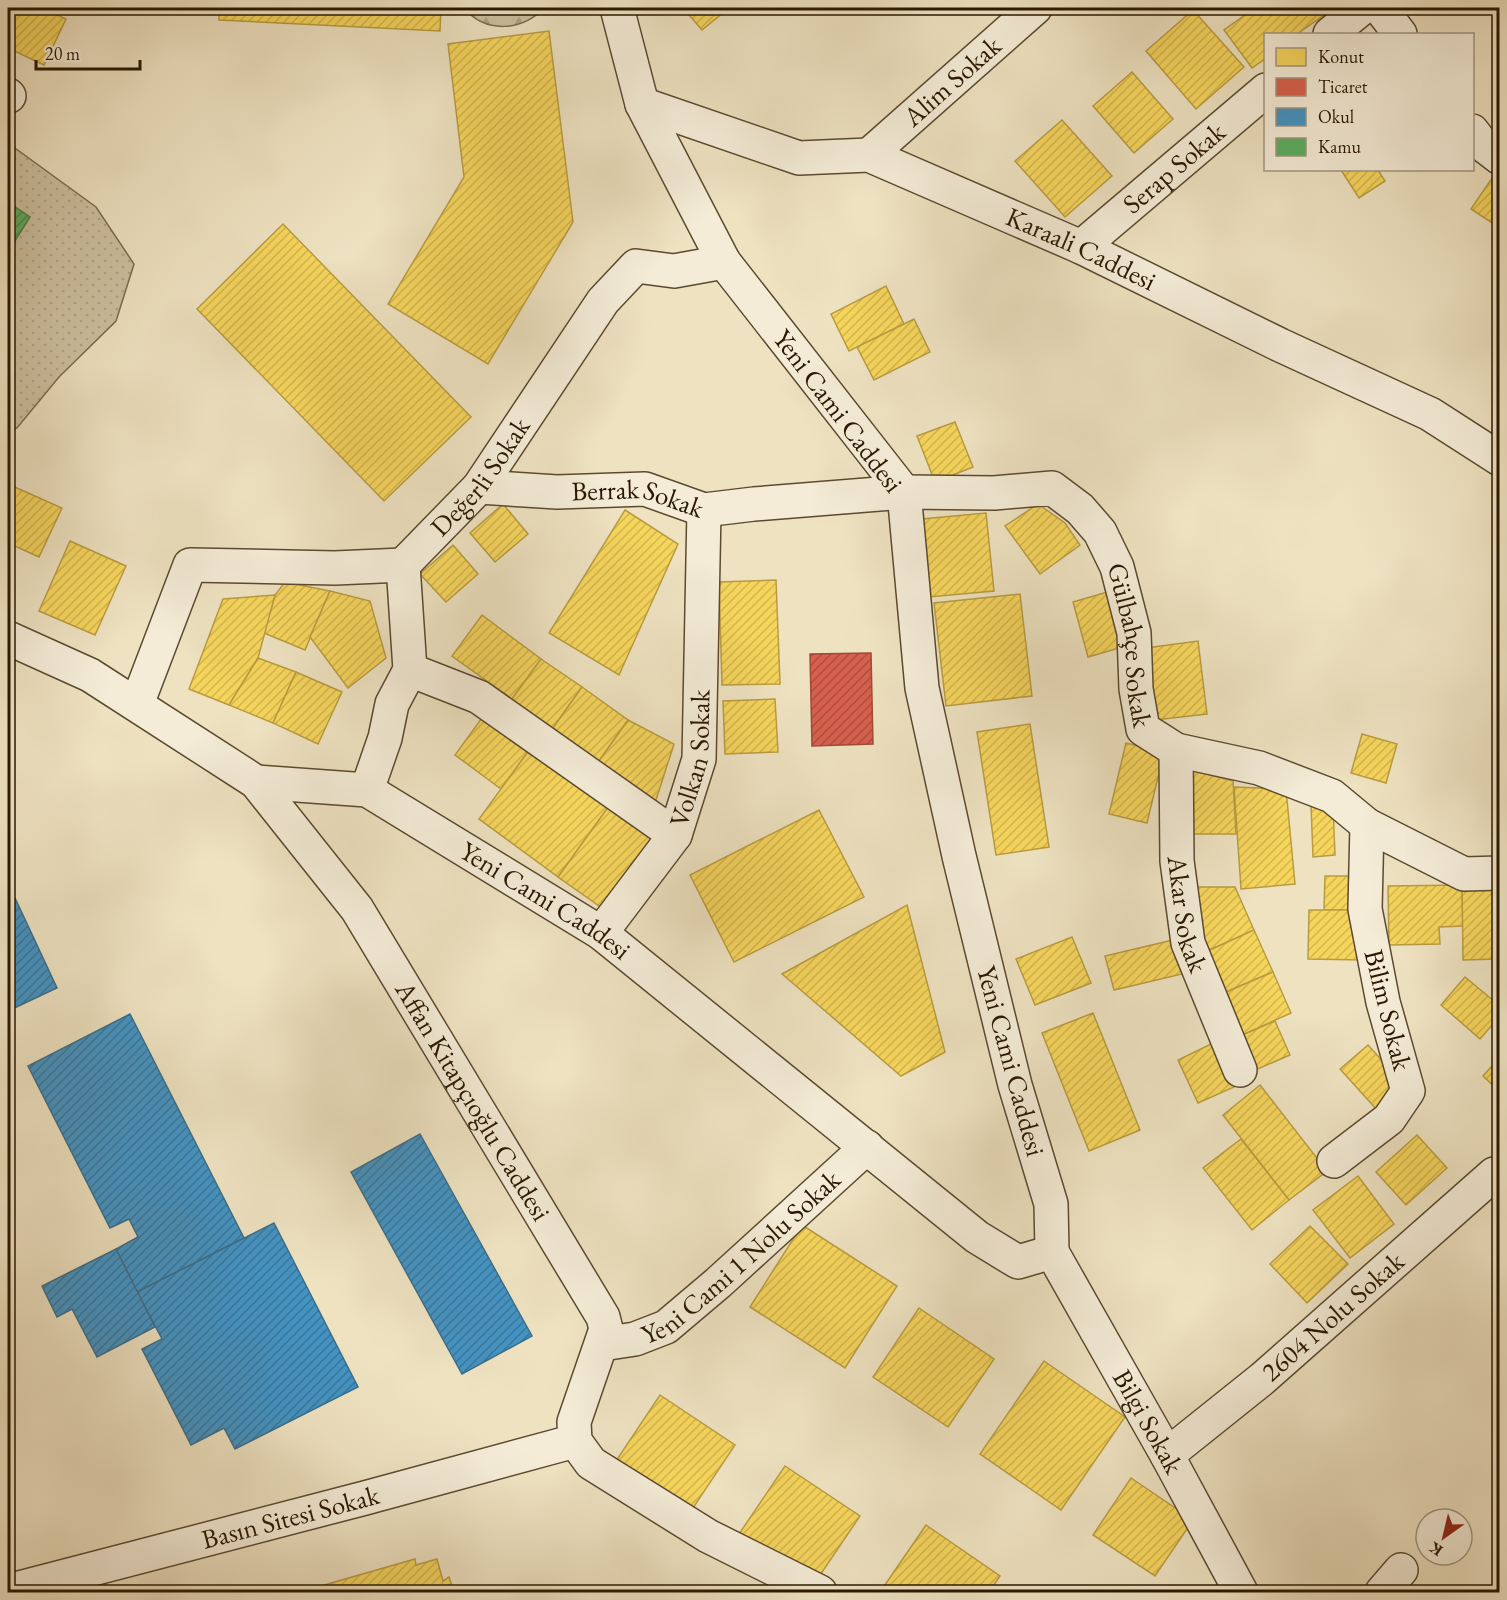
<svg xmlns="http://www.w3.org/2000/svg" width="1507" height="1600" font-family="'EB Garamond',serif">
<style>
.forest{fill:url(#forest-firs);stroke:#7c6c50;stroke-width:1.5}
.park{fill:url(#park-dots);stroke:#7c6c50;stroke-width:1.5}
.homes{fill:url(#homes-hatch);stroke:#b99c40;stroke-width:1.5}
.shops{fill:url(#shops-hatch);stroke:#a24a36;stroke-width:1.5}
.schools{fill:url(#schools-hatch);stroke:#3c6e88;stroke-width:1.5}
.public{fill:url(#public-hatch);stroke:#4c8144;stroke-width:1.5}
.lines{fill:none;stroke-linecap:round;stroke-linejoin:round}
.minor-casing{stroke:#5b4a30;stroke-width:36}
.minor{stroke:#f4ecd7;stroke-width:33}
.labels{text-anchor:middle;stroke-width:6;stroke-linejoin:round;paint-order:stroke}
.street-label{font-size:27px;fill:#2a1800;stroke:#f4ecd7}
</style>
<defs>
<pattern id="forest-firs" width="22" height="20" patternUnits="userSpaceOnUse" patternTransform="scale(1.5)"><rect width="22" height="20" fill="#cdc0a0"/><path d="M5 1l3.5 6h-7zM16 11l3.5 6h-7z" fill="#b0a488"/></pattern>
<pattern id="park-dots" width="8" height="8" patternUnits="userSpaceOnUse" patternTransform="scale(1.5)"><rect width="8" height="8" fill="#cdc0a0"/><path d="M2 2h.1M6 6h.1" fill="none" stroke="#b0a488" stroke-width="1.8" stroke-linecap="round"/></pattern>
<pattern id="homes-hatch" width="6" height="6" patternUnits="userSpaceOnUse" patternTransform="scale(1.5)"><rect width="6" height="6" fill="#f6d55c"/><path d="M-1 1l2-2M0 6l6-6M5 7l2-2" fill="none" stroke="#d3b64e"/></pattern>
<pattern id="shops-hatch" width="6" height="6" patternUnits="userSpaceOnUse" patternTransform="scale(1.5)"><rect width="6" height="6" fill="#d6604d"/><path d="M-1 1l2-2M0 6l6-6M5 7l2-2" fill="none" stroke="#ae4e3e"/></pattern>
<pattern id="schools-hatch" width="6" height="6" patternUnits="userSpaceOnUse" patternTransform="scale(1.5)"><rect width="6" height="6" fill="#4393c3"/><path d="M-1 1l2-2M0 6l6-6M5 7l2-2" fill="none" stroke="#38779c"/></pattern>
<pattern id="public-hatch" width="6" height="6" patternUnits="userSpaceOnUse" patternTransform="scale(1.5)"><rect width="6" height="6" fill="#5aae61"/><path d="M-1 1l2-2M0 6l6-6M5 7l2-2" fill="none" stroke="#4b8d4e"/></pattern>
</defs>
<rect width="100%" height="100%" fill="#eee2c1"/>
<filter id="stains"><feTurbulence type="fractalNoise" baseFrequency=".00333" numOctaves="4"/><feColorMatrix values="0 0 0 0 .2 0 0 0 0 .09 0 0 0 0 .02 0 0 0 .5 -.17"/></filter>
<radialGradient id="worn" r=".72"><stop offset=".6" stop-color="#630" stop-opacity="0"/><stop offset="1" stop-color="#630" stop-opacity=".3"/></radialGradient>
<!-- forest -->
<path class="forest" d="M464 8H544C522 31 486 34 464 8Z"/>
<!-- park -->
<polygon class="park" points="8,143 96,207 134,264 116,321 59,377 17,428 8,432"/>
<!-- homes -->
<g class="homes">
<polygon points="8,8 42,8 66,19 44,65 8,48"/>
<polygon points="219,8 441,8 440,31 219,20"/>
<polygon points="683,8 729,8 702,30"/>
<polygon points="1255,8 1334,8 1297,34 1266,34 1266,58 1252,68 1224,30"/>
<polygon points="1193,10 1244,67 1196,109 1146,51"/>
<polygon points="549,31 573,222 488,364 388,304 464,177 448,44"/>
<polygon points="1132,72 1173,119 1134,153 1093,106"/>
<polygon points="1062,120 1112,176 1065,217 1015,161"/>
<polygon points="1341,170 1378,170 1385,181 1359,198"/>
<polygon points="1492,178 1500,184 1500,228 1471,209"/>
<polygon points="283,224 471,417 384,501 197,309"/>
<polygon points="886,286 904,324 849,351 831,314"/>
<polygon points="914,319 930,352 874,380 857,347"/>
<polygon points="955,422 973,467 935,482 917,436"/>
<polygon points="8,484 62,508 39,557 8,543"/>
<polygon points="503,504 528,534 495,562 470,533"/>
<polygon points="1038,504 1065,523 1080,545 1040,574 1005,526"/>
<polygon points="625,510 678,544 619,675 549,633"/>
<polygon points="986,513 994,591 929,597 922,519"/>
<polygon points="70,541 126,566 95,635 39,611"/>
<polygon points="453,545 478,574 446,602 420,574"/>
<polygon points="776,580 780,684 722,685 719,582"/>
<polygon points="285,582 330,591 305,650 264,633 275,595"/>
<polygon points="330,591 370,601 386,658 348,688 310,637"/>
<polygon points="1111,591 1126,646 1088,657 1073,602"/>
<polygon points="1020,594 1032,696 946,706 934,603"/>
<polygon points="275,595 258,658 229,705 189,689 223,599"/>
<polygon points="482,615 541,659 512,699 452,656"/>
<polygon points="1198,641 1207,714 1155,720 1146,648"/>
<polygon points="258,658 296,672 273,723 229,705"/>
<polygon points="541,659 582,687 553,728 512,699"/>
<polygon points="296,672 342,692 318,744 273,723"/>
<polygon points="582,687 628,720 599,761 553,728"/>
<polygon points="775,699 778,752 725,754 723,701"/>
<polygon points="484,715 530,749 501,789 455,755"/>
<polygon points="628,720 674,744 655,803 599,761"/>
<polygon points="1030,724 1049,847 996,855 977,732"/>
<polygon points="1362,734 1397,744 1386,783 1351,773"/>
<polygon points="1126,743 1164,752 1147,823 1109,814"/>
<polygon points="530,749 609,806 558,877 479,819"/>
<polygon points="1187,769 1233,781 1236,834 1188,834"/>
<polygon points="1234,787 1286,789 1295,884 1241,889"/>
<polygon points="1311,805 1333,805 1335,855 1313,857"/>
<polygon points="609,806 653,837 602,908 558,877"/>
<polygon points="819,810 864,897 734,962 690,875"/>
<polygon points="1325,876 1363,876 1362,910 1324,910"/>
<polygon points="1462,885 1463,926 1439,927 1440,944 1389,945 1388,886"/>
<polygon points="1462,885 1500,885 1500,959 1463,960"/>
<polygon points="1189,887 1235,887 1254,930 1201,954"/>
<polygon points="907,905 945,1052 901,1076 782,974"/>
<polygon points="1309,910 1362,910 1362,960 1308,959"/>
<polygon points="1254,930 1273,972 1219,995 1201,954"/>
<polygon points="1072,937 1091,983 1035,1005 1016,959"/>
<polygon points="1173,940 1182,974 1114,990 1105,956"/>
<polygon points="1273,972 1291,1013 1238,1037 1219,995"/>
<polygon points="1465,977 1500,1006 1500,1016 1480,1039 1441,1005"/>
<polygon points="1093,1013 1140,1130 1089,1151 1042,1033"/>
<polygon points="1275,1021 1290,1055 1253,1071 1238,1037"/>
<polygon points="1213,1043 1234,1087 1198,1103 1178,1060"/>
<polygon points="1368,1045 1405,1086 1377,1110 1340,1069"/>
<polygon points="1500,1057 1500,1092 1483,1076"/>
<polygon points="1260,1085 1327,1171 1289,1200 1223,1115"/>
<polygon points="1417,1135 1447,1168 1406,1205 1376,1172"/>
<polygon points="1241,1139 1289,1200 1252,1230 1203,1168"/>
<polygon points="1358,1176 1394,1224 1350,1258 1313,1210"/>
<polygon points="802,1225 897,1286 845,1368 750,1307"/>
<polygon points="1310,1226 1348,1264 1307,1303 1270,1264"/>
<polygon points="919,1308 994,1359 948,1427 873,1377"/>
<polygon points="1044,1361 1125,1417 1061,1510 980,1454"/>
<polygon points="660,1395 735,1445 689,1514 614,1464"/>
<polygon points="785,1466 860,1516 814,1584 739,1534"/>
<polygon points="1131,1478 1193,1520 1155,1576 1093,1535"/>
<polygon points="926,1525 1000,1576 989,1592 880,1592"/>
<polygon points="415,1559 416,1565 437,1559 443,1581 449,1577 454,1592 318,1592 326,1590 324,1585"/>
</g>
<!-- shops -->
<polygon class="shops" points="871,653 873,744 812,746 810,654"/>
<!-- schools -->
<g class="schools">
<polygon points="8,883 57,988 8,1011"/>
<polygon points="130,1014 244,1238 137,1292 116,1249 138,1237 129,1219 110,1228 28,1066"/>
<polygon points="420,1134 532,1336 462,1374 351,1172"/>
<polygon points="274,1223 358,1387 235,1449 224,1428 191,1445 142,1349 162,1339 137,1292"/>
<polygon points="116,1249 155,1327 97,1357 72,1309 57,1317 42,1286"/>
</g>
<!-- public -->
<polygon class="public" points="8,202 30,217 8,252"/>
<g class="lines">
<defs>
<g id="minor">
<polyline points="1380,8 1400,34"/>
<polyline points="1330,34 1362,8"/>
<polyline points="8,95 9,96"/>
<path id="s1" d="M642 104 799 158 869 155 1081 247 1280 345 1430 414 1500 459"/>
<polyline points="1472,131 1483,145 1500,158"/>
<path id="s2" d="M869 155 1035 8"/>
<path id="s3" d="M1081 247 1266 90"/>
<path id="s4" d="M479 487 557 492 645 489 704 510 754 504 904 492 994 493 1052 488 1080 509 1100 532 1117 567 1134 633 1136 689 1143 729 1176 750 1259 768 1332 796 1367 825 1464 874 1500 873"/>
<path id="s5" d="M8 638 90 675 256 782 357 909 603 1317 606 1329 574 1422 575 1441 591 1463 708 1536 820 1592"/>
<polyline points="410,670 479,697 675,835"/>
<polyline points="137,704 190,565 335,568 403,565"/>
<path id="s6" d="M1176 750 1177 861 1188 943 1240 1070"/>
<path id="s7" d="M256 782 367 790 601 933 977 1237 1018 1262 1052 1252 1051 1204 1015 1085 959 856 922 688 904 492 724 262 642 104 617 8"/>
<path id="s8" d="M367 790 385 738 392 704 410 670 403 565 479 487 603 301 636 266 674 271 724 262"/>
<path id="s9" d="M601 933 675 835 699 759 704 510"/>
<polyline points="1334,1161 1389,1119 1408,1091 1383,1002 1365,909 1367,825"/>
<path id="s10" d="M1052 1252 1167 1455 1241 1592"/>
<path id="s11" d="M602 1344 635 1339 666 1327 718 1283 867 1147"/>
<path id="s12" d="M1167 1455 1262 1379 1494 1174"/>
<path id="s13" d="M8 1591 365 1498 575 1441"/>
<polyline points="1382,1592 1401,1570"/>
</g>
</defs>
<!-- minor casing -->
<use href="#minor" class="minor-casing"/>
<!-- minor -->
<use href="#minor" class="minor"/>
</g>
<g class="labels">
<!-- street labels -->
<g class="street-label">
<text dy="9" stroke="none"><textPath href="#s2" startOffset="111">Alim Sokak</textPath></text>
<text dy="9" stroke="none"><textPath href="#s3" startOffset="122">Serap Sokak</textPath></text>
<text dy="9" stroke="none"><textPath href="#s1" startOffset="468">Karaali Caddesi</textPath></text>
<text transform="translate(838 411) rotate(53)" y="9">Yeni Cami Caddesi</text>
<text dy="9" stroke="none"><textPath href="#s8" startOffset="351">Değerli Sokak</textPath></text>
<text dy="9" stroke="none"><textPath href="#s4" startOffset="160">Berrak Sokak</textPath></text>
<text dy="9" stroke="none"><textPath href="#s4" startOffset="762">Gülbahçe Sokak</textPath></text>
<text dy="9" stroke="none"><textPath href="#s9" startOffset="202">Volkan Sokak</textPath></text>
<text dy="9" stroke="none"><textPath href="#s7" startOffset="321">Yeni Cami Caddesi</textPath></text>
<text dy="9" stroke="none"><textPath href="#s6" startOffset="165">Akar Sokak</textPath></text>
<text transform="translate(1388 1010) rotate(76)" y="9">Bilim Sokak</text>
<text transform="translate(1011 1061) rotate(75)" y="9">Yeni Cami Caddesi</text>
<text dy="9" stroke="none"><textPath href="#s5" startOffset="674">Affan Kitapçıoğlu Caddesi</textPath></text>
<text dy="9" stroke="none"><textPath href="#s11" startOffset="168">Yeni Cami 1 Nolu Sokak</textPath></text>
<text dy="9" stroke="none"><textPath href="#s12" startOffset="216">2604 Nolu Sokak</textPath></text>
<text dy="9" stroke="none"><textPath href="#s10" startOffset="195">Bilgi Sokak</textPath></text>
<text dy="9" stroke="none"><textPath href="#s13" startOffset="292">Basın Sitesi Sokak</textPath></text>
</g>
</g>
<!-- margin -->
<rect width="1507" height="1600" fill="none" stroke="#eee2c1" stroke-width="30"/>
<rect x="9" y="9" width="1489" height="1582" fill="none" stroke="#2a1800" stroke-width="3"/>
<rect x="15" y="15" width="1477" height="1570" fill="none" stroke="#2a1800" stroke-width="1.5"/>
<!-- legend -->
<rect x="1264" y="33" width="210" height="138" fill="#f4ecd7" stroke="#a39781" stroke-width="1.5"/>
<rect x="1276" y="48" width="30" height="18" fill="#f6d55c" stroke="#a39781" stroke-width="1.5"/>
<text x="1318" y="63" font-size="18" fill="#2a1800">Konut</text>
<rect x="1276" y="78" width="30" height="18" fill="#d6604d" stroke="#a39781" stroke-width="1.5"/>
<text x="1318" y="93" font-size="18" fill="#2a1800">Ticaret</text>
<rect x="1276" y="108" width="30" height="18" fill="#4393c3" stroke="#a39781" stroke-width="1.5"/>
<text x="1318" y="123" font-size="18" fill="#2a1800">Okul</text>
<rect x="1276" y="138" width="30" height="18" fill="#5aae61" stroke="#a39781" stroke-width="1.5"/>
<text x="1318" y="153" font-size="18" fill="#2a1800">Kamu</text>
<!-- north arrow -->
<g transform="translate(1444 1537) rotate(214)"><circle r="28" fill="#f4ecd7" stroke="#a39781" stroke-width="1.5"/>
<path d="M0-4.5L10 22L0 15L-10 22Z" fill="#8f2418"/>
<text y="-9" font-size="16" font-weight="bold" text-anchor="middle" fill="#2a1800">K</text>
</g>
<!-- scale -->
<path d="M36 60v9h104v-9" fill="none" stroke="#2a1800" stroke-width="3"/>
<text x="45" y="60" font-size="18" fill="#2a1800" stroke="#f4ecd7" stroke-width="4.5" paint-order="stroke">20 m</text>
<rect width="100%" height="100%" filter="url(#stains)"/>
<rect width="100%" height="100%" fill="url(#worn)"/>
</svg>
